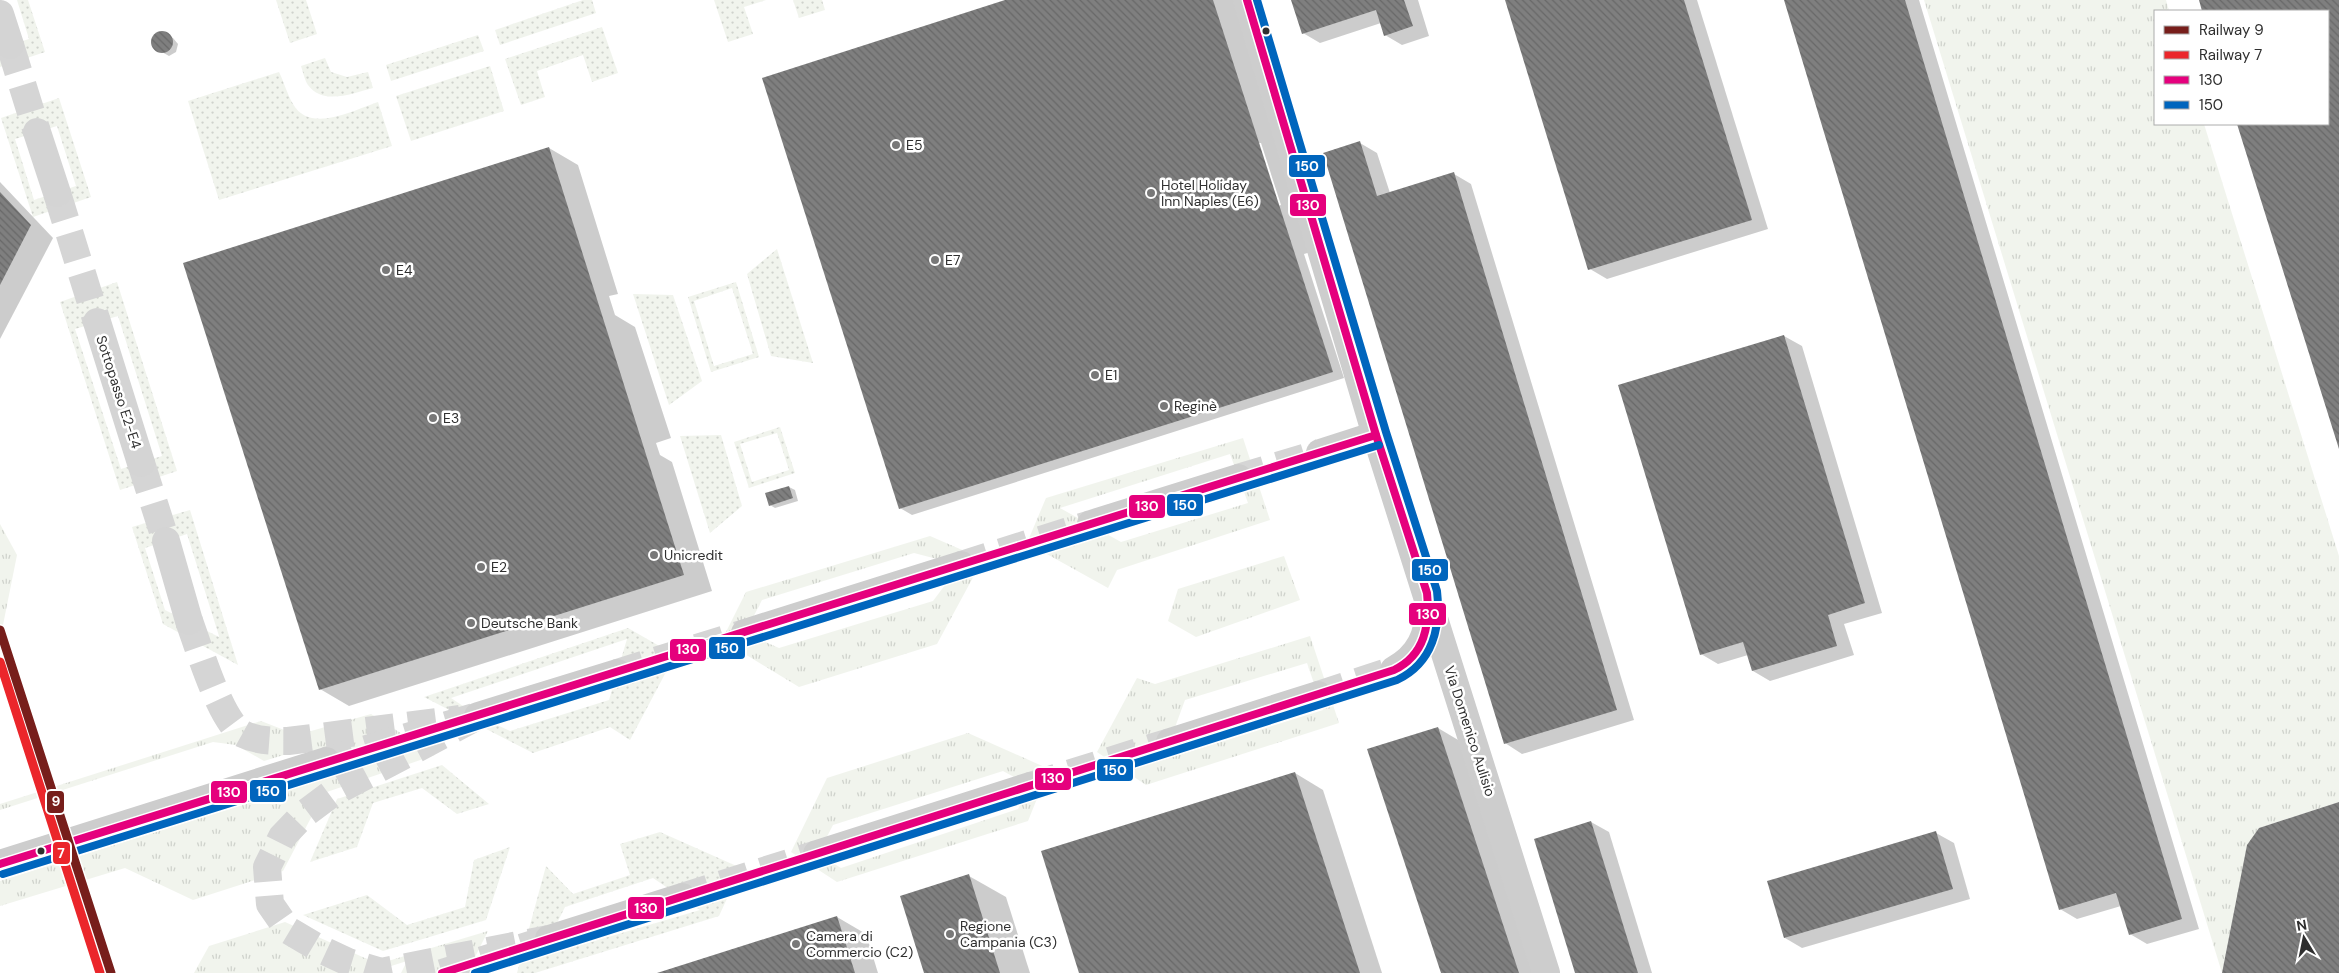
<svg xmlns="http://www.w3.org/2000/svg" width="2339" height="973" font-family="'DM Sans',sans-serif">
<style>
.grass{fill:url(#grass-tufts);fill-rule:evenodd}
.park{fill:url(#park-dots);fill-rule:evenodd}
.shadow{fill:#0003;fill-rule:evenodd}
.building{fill:url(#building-back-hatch)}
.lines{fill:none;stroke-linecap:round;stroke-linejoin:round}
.street-tunnel{stroke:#d5d5d5;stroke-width:28;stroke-dasharray:28 14;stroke-linecap:butt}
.secondary-tunnel{stroke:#d5d5d5;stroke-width:28;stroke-dasharray:28 14;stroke-linecap:butt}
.street{stroke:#d4d4d4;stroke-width:28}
.secondary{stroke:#cdcdcd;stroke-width:28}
.bus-1-casing{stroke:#fff;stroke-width:11}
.bus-2-casing{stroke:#fff;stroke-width:11}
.bus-1{stroke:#e5007d;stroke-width:8}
.bus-2{stroke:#0065bd;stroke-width:8}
.rail-1-casing{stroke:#fff;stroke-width:12}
.rail-2-casing{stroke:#fff;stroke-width:12}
.rail-1{stroke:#771e1b;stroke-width:9}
.rail-2{stroke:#eb262b;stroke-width:9}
.bus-dot{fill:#2f2f2f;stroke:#fff;stroke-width:2}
.poi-dot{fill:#787878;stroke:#fff;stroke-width:2}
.labels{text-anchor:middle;stroke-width:5;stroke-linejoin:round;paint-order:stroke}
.poi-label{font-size:14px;fill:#2f2f2f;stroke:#fff;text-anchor:start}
.street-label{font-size:14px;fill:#2f2f2f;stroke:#fff}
.line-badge{stroke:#fff;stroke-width:2}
.badge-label{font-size:14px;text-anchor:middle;font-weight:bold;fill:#fff}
</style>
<defs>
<pattern id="grass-tufts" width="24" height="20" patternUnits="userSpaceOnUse" patternTransform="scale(1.25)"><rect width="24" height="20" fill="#f1f4ed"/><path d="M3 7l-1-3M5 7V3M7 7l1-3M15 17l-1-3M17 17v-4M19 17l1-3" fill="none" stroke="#cfd2cc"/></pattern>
<pattern id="park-dots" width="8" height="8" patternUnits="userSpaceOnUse" patternTransform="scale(1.25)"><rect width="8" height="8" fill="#f1f4ed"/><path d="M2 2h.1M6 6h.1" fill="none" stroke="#cfd2cc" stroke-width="1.8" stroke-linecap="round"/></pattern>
<pattern id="building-back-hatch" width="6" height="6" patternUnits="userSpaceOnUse" patternTransform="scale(1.25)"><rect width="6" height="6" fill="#7f7f7f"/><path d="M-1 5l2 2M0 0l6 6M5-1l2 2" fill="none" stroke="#686868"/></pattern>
</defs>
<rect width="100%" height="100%" fill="#fff"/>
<!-- grass -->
<g class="grass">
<polygon points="1924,0 2166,0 2169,11 2155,11 2155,124 2204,124 2339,556 2339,802 2259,828 2248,845 2222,973"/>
<path d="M1243 438 1270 520 1117 570 1108 588 1027 543 1046 498ZM1230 454 1248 503 1121 542 1060 508Z"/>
<polygon points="0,524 17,555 0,640"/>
<path d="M930 536 983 559 937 644 799 687 722 640 746 592ZM914 553 960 565 933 601 779 648 745 633 762 600Z"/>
<polygon points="1284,556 1300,600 1196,637 1168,621 1178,589"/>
<path d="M1310 636 1339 723 1146 785 1097 752 1137 678 1155 684ZM1307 663 1323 710 1163 760 1185 700Z"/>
<polygon points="371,714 435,755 324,793 283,871 193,900 125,868 0,906 0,881 352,770 326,761 303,749 264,761 236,745 213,742 0,810 0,804 261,721 297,735"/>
<path d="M968 733 1049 769 1028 821 837 882 791 852 827 778ZM1003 771 1030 786 1018 809 841 868 818 854 833 825Z"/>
<polygon points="285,922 378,964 488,931 467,973 401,973 407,961 369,973 194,973 209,946"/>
</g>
<!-- park -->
<g class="park">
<polygon points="17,0 28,0 45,52 0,67 0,48 29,39"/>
<polygon points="276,0 306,0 317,34 290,43"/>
<polygon points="583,0 592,0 596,13 500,45 495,30"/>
<polygon points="714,0 766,0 744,7 753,34 728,42"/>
<polygon points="793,0 822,0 825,10 799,18"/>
<polygon points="602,27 618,73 592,82 583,55 537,71 545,97 521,105 505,59"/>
<polygon points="478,35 484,51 391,81 386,65"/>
<path d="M325 58 331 72 347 77 368 72 373 88C353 93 323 106 308 85 305 81 303 72 301 66Z"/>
<polygon points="490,66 504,111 411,141 396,96"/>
<path d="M279 72C284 82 287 94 293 104 310 134 354 110 378 102L392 146 219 200 188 101Z"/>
<path d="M59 98 91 197 33 217 1 118ZM57 126 76 186 34 200 15 139Z"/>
<polygon points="777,249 813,363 771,356 747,274"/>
<path d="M117 282 177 471 120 490 60 302ZM118 316 162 456 121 469 75 329Z"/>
<path d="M736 282 759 357 711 372 688 297ZM732 288 753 354 714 366 694 301Z"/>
<polygon points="633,294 673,295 702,381 669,405"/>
<path d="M780 427 795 473 749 488 734 442ZM777 433 789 470 752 482 740 444Z"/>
<polygon points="721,435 742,506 710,533 680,436"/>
<path d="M190 510 238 665 163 624 132 527ZM187 534 219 636V637L165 610 145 548Z"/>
<path d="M628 628 675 655 630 740 610 727 533 753 424 697ZM627 639 609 700 510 731 478 716 451 698Z"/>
<polygon points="442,765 489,804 457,814 422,788 373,803 357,847 310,862 337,799"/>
<path d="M660 832 741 868 719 916 535 973H517L546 866 573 894 630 875 620 844ZM653 878 700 910 540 957 565 907Z"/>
<polygon points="510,847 486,920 383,951 303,915 367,895 407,925 465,907 474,860"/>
</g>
<!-- shadow -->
<g class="shadow">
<path d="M1009 0H1236L1311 252 1304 254 1344 378 912 515 900 508ZM1258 143H1261L1281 205 1278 206Z"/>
<polygon points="1292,0 1418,0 1429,36 1402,45 1385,35 1381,23 1320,43 1303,33"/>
<polygon points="1506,0 1697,0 1768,229 1607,279 1590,269"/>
<polygon points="1786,0 1919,0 2199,929 2147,944 2130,934 2121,906 2077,919 2060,909"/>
<polygon points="2200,0 2339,0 2339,447 2239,124 2328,124 2328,11 2204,11"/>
<polygon points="158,33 173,38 178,44 176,52 169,56 153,47 153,37"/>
<polygon points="1360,143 1377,153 1390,193 1454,174 1471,184 1634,720 1522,754 1505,743"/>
<polygon points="549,148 578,165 618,294 609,296 615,315 635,327 671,438 656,443 660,455 672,462 712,591 349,706 320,689"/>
<polygon points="0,182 53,238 0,339"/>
<polygon points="1784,336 1802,346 1882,613 1844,624 1854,655 1770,681 1753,671 1748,655 1718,664 1701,654"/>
<polygon points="789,487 795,490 798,501 775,508 770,505"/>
<polygon points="1438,728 1475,750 1549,973 1442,973"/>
<polygon points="1295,773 1323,790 1382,973 1080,973"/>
<polygon points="1591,822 1609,832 1652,973 1577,973"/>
<polygon points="1936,833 1954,843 1970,899 1802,948 1785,938"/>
<polygon points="969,876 1006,897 1030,973 925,973"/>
<polygon points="837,917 866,934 878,973 659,973"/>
</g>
<!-- building -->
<g class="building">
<polygon points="1005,0 1213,0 1333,372 899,509 762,78"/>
<polygon points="1291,0 1404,0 1413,26 1384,36 1376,10 1302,34"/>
<polygon points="1505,0 1684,0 1752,220 1588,270"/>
<polygon points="1784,0 1905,0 2182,919 2129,935 2116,893 2059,910"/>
<polygon points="2199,0 2339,0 2339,449 2237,124 2328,124 2328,11 2202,11"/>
<circle cx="162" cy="42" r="11"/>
<polygon points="1360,141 1377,196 1454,172 1617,710 1504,744 1323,153"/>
<polygon points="549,147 684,575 319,690 183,263"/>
<polygon points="0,192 31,225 0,285"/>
<polygon points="1784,335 1865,603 1828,615 1837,646 1752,671 1743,642 1700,655 1618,385"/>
<polygon points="789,486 793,498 769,506 765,493"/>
<polygon points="1438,727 1519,973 1441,973 1367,749"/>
<polygon points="1295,772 1360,973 1079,973 1041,851"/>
<polygon points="2339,802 2339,973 2222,973 2247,845 2259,828"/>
<polygon points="1591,821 1638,973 1575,973 1534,839"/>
<polygon points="1936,831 1953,889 1784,938 1767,881"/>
<polygon points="969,874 1000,973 924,973 900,896"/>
<polygon points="837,916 855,973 657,973"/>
</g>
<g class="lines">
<!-- street-tunnel -->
<g class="street-tunnel">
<polyline points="10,45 37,132"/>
<polyline points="57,193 97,322"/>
<polyline points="141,463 166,541"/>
<path d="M189 621C198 645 221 723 243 734 257 741 273 741 288 741L460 719"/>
<polyline points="478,716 331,794 303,815 282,837 267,867 270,904 288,930 320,949 348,962 381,972 549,939"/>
</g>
<!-- secondary-tunnel -->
<g class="secondary-tunnel">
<polyline points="1238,478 1320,453"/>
<polyline points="961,565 1091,524"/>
<polyline points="617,673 745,633"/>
<polyline points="1318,695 1394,670"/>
<polyline points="326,761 478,716"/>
<polyline points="1030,786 1170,742"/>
<polyline points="682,897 817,854"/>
<polyline points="442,973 549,939"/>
</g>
<!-- street -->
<g class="street">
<polyline points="0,14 10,45"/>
<polyline points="37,132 57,193"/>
<polyline points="97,322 141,463"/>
<polyline points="166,541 189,621"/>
</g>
<!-- secondary -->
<g class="secondary">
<polyline points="1247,0 1376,435 1546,973"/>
<polyline points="1320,453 1376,435"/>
<polyline points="1091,524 1238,478"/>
<polyline points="745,633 961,565"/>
<path d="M1394 670C1418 657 1430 635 1428 607"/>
<polyline points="478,716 617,673"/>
<polyline points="1170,742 1318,695"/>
<polyline points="817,854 1030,786"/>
<polyline points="0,864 326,761"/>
<polyline points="549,939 682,897"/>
</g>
<defs>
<g id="bus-1">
<polyline points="0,864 1376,435"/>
<path d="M442 973 1394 670C1425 655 1430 625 1427 593L1376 435 1247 0"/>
</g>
<g id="bus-2">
<polyline points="3,874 1379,445"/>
<path d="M475 973 1397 680C1433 663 1441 627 1437 591L1386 432 1257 0"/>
</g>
</defs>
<!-- bus-1 casing -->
<use href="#bus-1" class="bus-1-casing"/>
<!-- bus-2 casing -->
<use href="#bus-2" class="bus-2-casing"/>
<!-- bus-1 -->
<use href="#bus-1" class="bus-1"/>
<!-- bus-2 -->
<use href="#bus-2" class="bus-2"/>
<defs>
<polyline id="rail-1" points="0,630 111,973"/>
<polyline id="rail-2" points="0,662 100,973"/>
</defs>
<!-- rail-1 casing -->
<use href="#rail-1" class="rail-1-casing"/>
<!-- rail-2 casing -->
<use href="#rail-2" class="rail-2-casing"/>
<!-- rail-1 -->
<use href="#rail-1" class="rail-1"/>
<!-- rail-2 -->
<use href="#rail-2" class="rail-2"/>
</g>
<!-- markers -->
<g class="bus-dot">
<circle cx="1266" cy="31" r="4.5"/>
<circle cx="41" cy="851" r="4.5"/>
</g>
<g class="poi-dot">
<circle cx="896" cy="145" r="5"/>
<circle cx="1151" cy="193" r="5"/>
<circle cx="935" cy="260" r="5"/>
<circle cx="386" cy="270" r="5"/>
<circle cx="1095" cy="375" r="5"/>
<circle cx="1164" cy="406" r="5"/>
<circle cx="433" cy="418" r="5"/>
<circle cx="654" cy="555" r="5"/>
<circle cx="481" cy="567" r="5"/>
<circle cx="471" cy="623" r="5"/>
<circle cx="950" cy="934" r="5"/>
<circle cx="796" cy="944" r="5"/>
</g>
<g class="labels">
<!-- poi labels -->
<g class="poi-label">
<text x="906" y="150">E5</text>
<text x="1161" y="190">Hotel Holiday<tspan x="1161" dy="16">Inn Naples (E6)</tspan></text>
<text x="945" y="265">E7</text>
<text x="396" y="275">E4</text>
<text x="1105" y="380">E1</text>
<text x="1174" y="411">Reginè</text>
<text x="443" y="423">E3</text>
<text x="664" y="560">Unicredit</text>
<text x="491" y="572">E2</text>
<text x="481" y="628">Deutsche Bank</text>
<text x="960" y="931">Regione<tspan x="960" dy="16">Campania (C3)</tspan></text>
<text x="806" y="941">Camera di<tspan x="806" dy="16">Commercio (C2)</tspan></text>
</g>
<!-- street labels -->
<g class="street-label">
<text transform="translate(119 392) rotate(72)" y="5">Sottopasso E2-E4</text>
<text transform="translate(1470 731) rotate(72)" y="5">Via Domenico Aulisio</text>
</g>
</g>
<g class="line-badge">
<rect x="1288" y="154" width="38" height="24" rx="5" fill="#0065bd"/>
<rect x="1289" y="193" width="38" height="24" rx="5" fill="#e5007d"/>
<rect x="1166" y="493" width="38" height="24" rx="5" fill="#0065bd"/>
<rect x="1128" y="494" width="38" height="25" rx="5" fill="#e5007d"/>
<rect x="1411" y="558" width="38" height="24" rx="5" fill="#0065bd"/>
<rect x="1408" y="602" width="39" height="24" rx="5" fill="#e5007d"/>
<rect x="708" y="636" width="38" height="24" rx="5" fill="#0065bd"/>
<rect x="669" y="638" width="38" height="24" rx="5" fill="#e5007d"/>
<rect x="1096" y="758" width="38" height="24" rx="5" fill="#0065bd"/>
<rect x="1034" y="767" width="38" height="24" rx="5" fill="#e5007d"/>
<rect x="249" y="779" width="38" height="24" rx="5" fill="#0065bd"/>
<rect x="210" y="780" width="38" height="24" rx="5" fill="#e5007d"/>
<rect x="46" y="790" width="19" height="24" rx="5" fill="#771e1b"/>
<rect x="52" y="841" width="19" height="24" rx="5" fill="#eb262b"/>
<rect x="627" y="896" width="38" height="24" rx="5" fill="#e5007d"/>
</g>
<g class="badge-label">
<text x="1307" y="171">150</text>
<text x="1308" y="210">130</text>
<text x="1185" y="510">150</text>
<text x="1147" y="511">130</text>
<text x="1430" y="575">150</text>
<text x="1428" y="619">130</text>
<text x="727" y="653">150</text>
<text x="688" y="654">130</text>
<text x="1115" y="775">150</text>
<text x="1053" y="783">130</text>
<text x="268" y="796">150</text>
<text x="229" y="797">130</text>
<text x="56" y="806">9</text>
<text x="61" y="858">7</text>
<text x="646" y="913">130</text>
</g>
<!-- legend -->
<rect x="2154" y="10" width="175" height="115" fill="#ffffff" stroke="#acacac"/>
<rect x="2164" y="26" width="25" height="8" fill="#771e1b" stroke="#acacac"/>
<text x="2199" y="35" font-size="15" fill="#2f2f2f">Railway 9</text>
<rect x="2164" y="51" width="25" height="8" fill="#eb262b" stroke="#acacac"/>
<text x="2199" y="60" font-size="15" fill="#2f2f2f">Railway 7</text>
<rect x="2164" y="76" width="25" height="8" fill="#e5007d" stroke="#acacac"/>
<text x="2199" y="85" font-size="15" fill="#2f2f2f">130</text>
<rect x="2164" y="101" width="25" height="8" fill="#0065bd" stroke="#acacac"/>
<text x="2199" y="110" font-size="15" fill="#2f2f2f">150</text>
<!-- north arrow -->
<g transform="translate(2304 938) rotate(350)" stroke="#ffffff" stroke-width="4" paint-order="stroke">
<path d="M0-4L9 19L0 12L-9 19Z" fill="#2f2f2f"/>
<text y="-8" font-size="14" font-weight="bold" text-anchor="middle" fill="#2f2f2f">N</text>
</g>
</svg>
